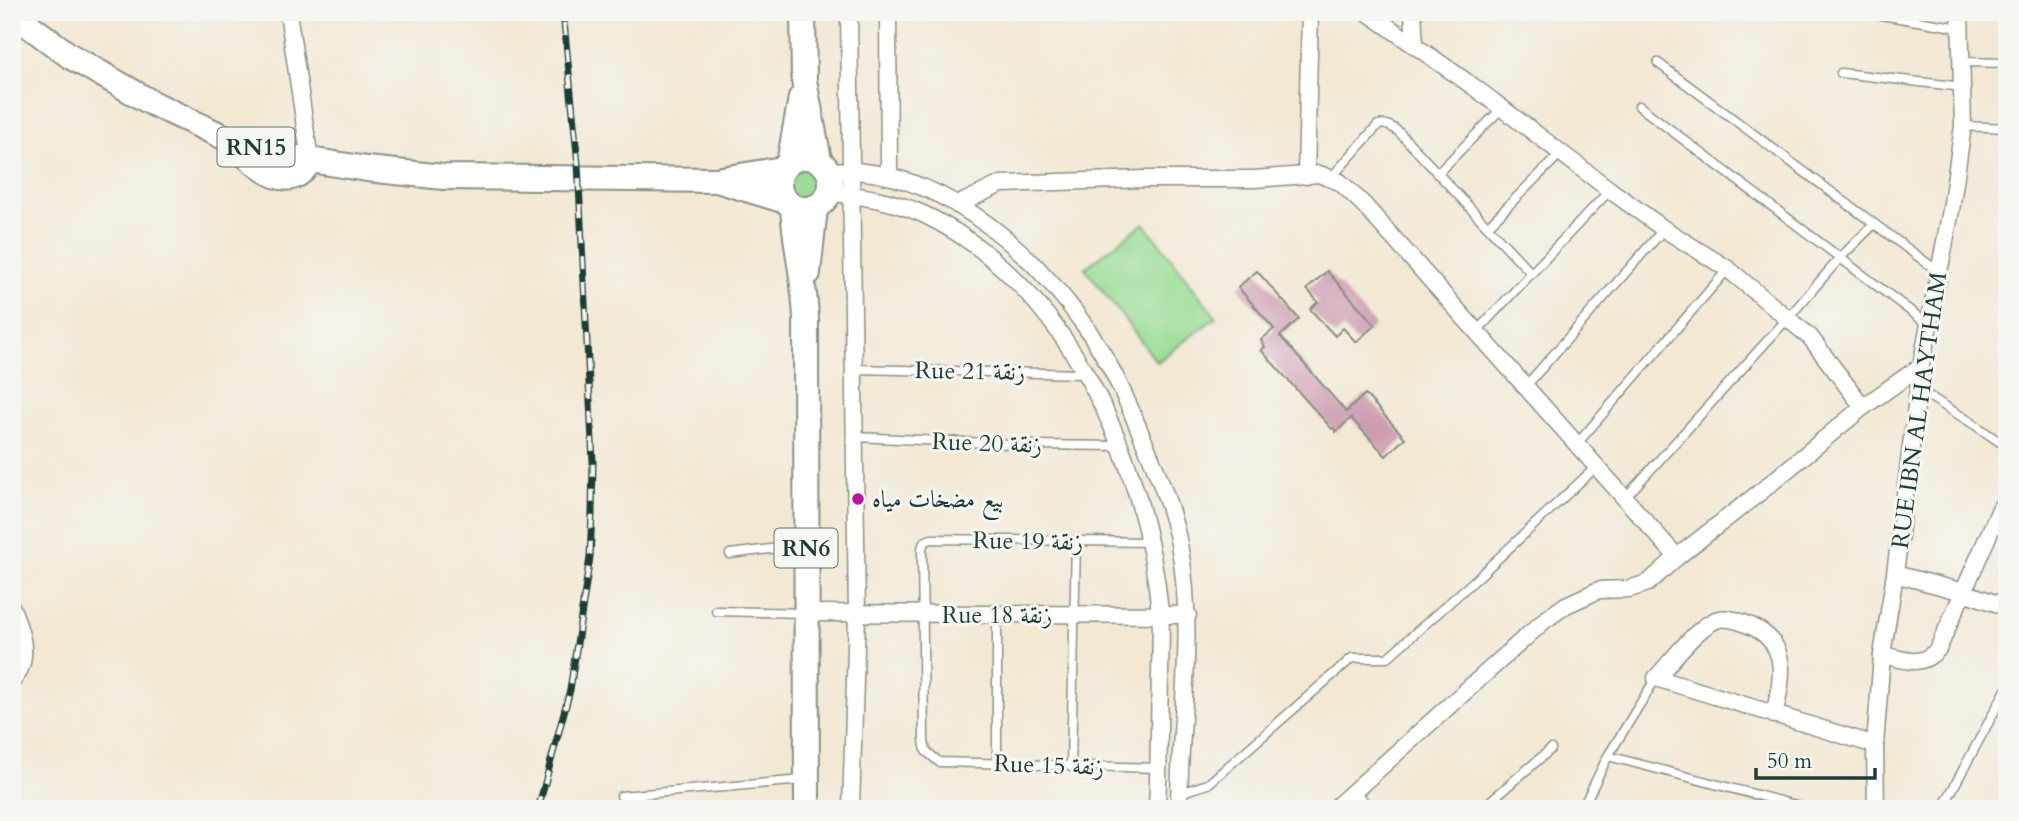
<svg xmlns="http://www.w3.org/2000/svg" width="2019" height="821" font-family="Cardo,Amiri,serif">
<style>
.green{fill:#99dc94;stroke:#5c8c64;stroke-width:2}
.building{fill:#cd9cb1}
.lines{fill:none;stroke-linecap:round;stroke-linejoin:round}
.lane-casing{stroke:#899284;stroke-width:11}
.street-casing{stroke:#899284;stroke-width:19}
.primary-casing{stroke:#899284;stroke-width:28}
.lane{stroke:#fff;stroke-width:8}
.street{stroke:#fff;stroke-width:16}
.primary{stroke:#fff;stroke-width:24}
.rail-casing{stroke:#1f3d34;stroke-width:7}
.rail{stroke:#f6f6f2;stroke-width:4.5;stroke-dasharray:13;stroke-linecap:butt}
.poi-dot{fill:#b5179e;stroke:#f6f6f2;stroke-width:2.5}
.labels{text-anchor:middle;stroke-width:6;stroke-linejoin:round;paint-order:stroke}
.shield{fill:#f6f6f2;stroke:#60746d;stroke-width:2}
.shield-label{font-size:23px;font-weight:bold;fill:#1f3d34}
.street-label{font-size:24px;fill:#1f3d34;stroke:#f6f6f2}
.poi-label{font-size:24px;fill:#1f3d34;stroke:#f6f6f2;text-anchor:start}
</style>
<rect width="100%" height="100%" fill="#f6f6f2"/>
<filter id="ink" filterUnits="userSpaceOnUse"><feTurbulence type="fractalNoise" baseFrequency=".0143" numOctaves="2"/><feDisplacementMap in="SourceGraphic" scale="14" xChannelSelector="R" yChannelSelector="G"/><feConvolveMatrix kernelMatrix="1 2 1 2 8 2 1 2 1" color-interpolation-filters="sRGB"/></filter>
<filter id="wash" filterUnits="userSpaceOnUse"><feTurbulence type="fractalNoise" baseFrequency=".00686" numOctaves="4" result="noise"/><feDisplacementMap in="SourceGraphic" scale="28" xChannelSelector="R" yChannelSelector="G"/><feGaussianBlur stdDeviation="1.57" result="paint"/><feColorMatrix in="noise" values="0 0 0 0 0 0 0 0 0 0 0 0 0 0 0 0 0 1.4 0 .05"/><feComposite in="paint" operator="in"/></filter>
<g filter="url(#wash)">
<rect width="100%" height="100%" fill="#f3e8d4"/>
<!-- green -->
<g class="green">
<circle cx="806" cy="183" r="19"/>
<polygon points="1144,223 1216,317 1157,362 1085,268"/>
</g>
<g id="blocks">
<!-- building -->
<g class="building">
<polygon points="1257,271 1299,319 1280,336 1346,412 1365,394 1405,438 1386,456 1351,418 1336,432 1334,428 1332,429 1261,350 1265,347 1261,340 1274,329 1238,287"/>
<polygon points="1327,271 1375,325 1356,342 1343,328 1335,336 1310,309 1318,302 1307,289"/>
</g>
</g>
</g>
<g filter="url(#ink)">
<use href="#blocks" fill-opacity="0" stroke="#899284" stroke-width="2"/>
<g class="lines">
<defs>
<g id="lane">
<polyline points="1863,12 1960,28"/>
<polyline points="1963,62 2007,63"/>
<polyline points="1658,63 1939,272"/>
<polyline points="1841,73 1963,87"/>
<polyline points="1639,106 1929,325"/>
<polyline points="1963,126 2007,128"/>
<polyline points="1437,174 1502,108"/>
<path d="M1331 178 1378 125C1387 123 1392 127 1399 132L1532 274"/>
<polyline points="1488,226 1561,153"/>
<polyline points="1476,332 1610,190"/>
<polyline points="854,369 1085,374"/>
<polyline points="1525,387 1664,229"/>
<polyline points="1919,390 1972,423 2007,447"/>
<polyline points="855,437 1034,445 1119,446"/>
<polyline points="1576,445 1728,269"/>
<polyline points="1624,499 1788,318 1840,258 1874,224"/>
<polyline points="1149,542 931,539 924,542 922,548 924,741 926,751 939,762 1159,768"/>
<polyline points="730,554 803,545"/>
<polyline points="716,611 804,613"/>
<polyline points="1608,756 1810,809"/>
<polyline points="997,764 997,616"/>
<polyline points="1071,767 1076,542"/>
<polyline points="1354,792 1372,809"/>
<polyline points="1179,793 1208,784 1352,658 1387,658 1475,580 1596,467"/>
<polyline points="621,796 803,780"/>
<polyline points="1481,809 1551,749"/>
<polyline points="1582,809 1608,756 1656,678"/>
<polyline points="1942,809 2007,688"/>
</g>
<g id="street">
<polyline points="288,12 310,160"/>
<polyline points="849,12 857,615 851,809"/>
<polyline points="888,12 889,173"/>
<polyline points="1367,12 1474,87 1610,190 1664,229 1728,269 1810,337 1863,407"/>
<polyline points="1413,12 1415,45"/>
<path d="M829 171C933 164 1028 245 1085 326 1110 361 1127 400 1143 439 1158 473 1172 508 1179 544 1196 632 1179 721 1179 809"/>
<polyline points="1306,176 1310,12"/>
<path d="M830 193C861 195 894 201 923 214 1067 282 1146 461 1160 612 1162 633 1160 655 1160 676 1159 720 1159 764 1157 809"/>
<polyline points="957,205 1001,184 1145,179 1254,179 1319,174 1340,182 1364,205 1677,557"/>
<polyline points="1895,574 1963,592 2007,607"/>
<path d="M12 608C21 632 32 659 12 681"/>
<polyline points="807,613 1188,615"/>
<path d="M1882 655C1905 659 1920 669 1938 649L2001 507"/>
<path d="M1774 715C1782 680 1791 644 1751 626 1742 622 1729 617 1719 619 1699 624 1670 663 1656 678L1875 745"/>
<polyline points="1334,809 1545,620 1566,605 1599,590 1629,589 1648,583 1677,557 1759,493 1863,407 1921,366"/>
<polyline points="1876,809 1875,745 1882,655 1895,574 1921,366 1951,210 1963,126 1960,12"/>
</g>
<g id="primary">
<polyline points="803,12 804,80 819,160"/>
<polyline points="12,13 70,56 152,103 226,138 291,157 367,169 444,177 716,180 783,169"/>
<path d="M234 145C256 164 290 199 310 160"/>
<circle cx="805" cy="183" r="26"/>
<polyline points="789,163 801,98"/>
<polyline points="720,181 786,201"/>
<path d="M793 207C795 245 805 281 806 320L807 809"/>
<polyline points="808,273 815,208"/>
</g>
</defs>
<!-- lane casing -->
<use href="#lane" class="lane-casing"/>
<!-- street casing -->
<use href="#street" class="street-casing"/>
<!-- primary casing -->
<use href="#primary" class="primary-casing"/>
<!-- lane -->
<use href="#lane" class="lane"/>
<!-- street -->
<use href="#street" class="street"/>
<!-- primary -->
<use href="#primary" class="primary"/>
<defs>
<polyline id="rail" points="538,809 570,690 590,557 592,513 593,462 578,164 563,12"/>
</defs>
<!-- rail casing -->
<use href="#rail" class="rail-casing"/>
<!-- rail -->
<use href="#rail" class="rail"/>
</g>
</g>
<!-- markers -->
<circle class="poi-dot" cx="858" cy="499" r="7"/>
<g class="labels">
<!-- shield labels -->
<g class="shield">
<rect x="217.5" y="127.5" width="77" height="39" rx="5"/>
<rect x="774.5" y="528.5" width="63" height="39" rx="5"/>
</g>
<g class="shield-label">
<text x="256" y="155">RN15</text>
<text x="806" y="556">RN6</text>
</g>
<!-- street labels -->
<g class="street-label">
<text transform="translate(970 371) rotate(1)" y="8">Rue 21 زنقة</text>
<text transform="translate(1919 410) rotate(-82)" y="8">RUE IBN AL HAYTHAM</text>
<text transform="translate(987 443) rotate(2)" y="8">Rue 20 زنقة</text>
<text transform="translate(1028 541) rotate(1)" y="8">Rue 19 زنقة</text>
<text x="997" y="623">Rue 18 زنقة</text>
<text transform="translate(1049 765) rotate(2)" y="8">Rue 15 زنقة</text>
</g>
<!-- poi labels -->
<g class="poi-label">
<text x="872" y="507">بيع مضخات مياه</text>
</g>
</g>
<!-- margin -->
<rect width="2019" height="821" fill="none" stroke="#f6f6f2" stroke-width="42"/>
<!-- scale -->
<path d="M1756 768v10h119v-10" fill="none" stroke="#1f3d34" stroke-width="3.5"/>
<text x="1767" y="768" font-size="21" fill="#1f3d34" stroke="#f6f6f2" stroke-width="5" paint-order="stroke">50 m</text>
</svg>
